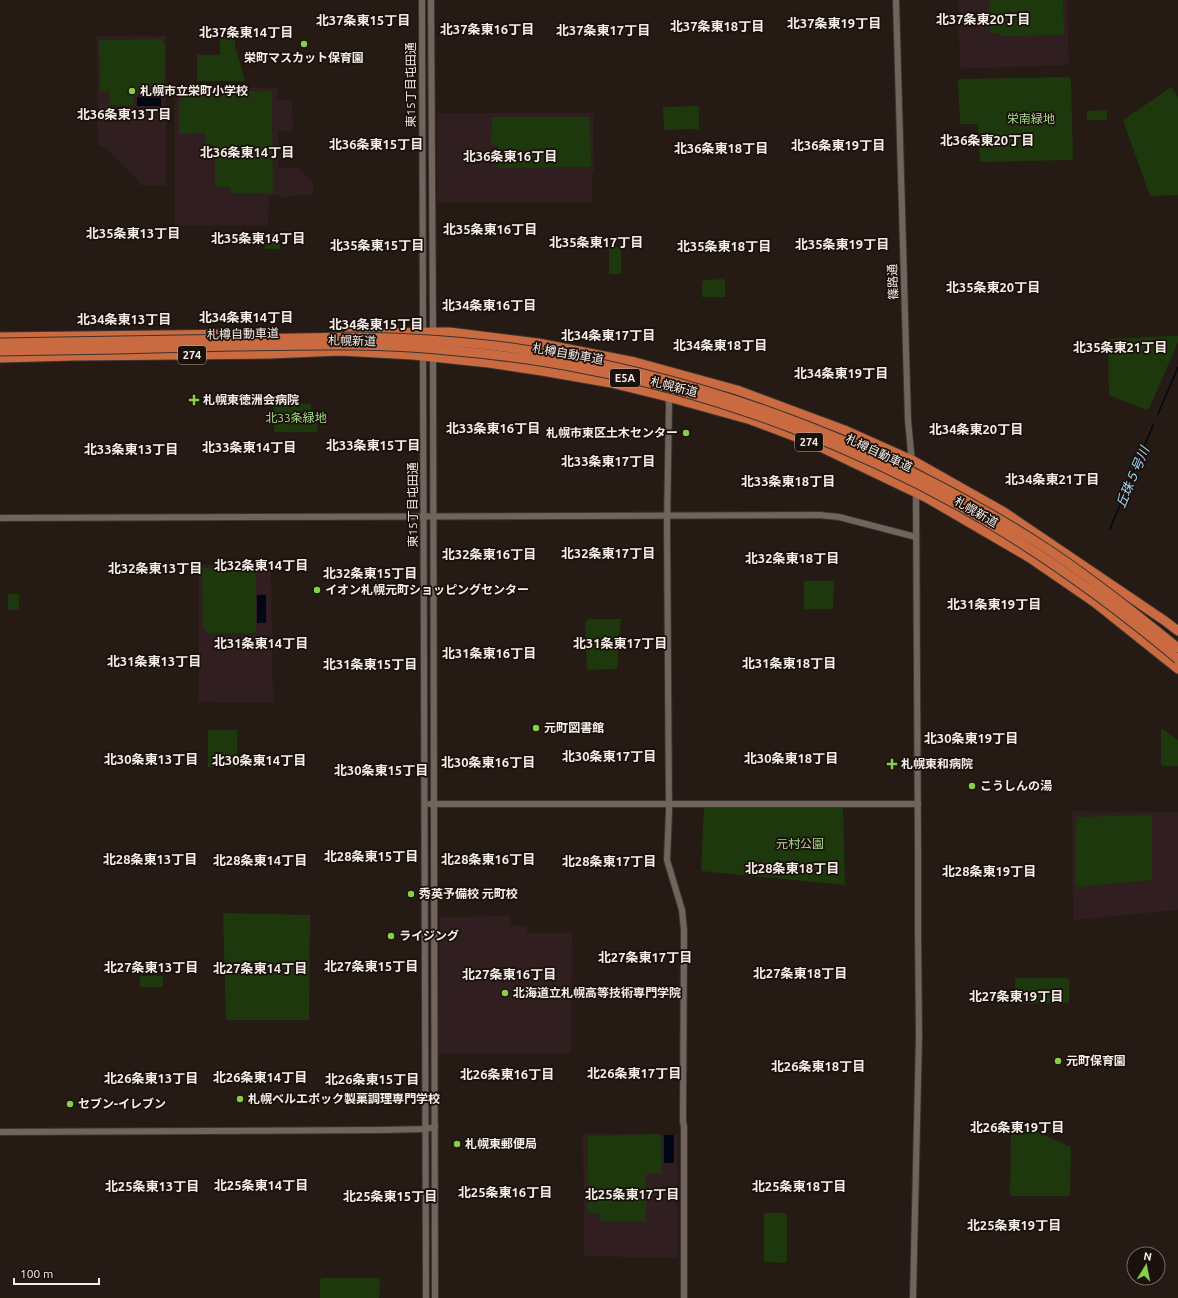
<svg xmlns="http://www.w3.org/2000/svg" width="1178" height="1298" font-family="Ubuntu,'Noto Sans JP',sans-serif">
<style>
.education{fill:#311e21}
.green{fill:#1d380c}
.water{fill:#000815}
.lines{fill:none;stroke-linecap:round;stroke-linejoin:round}
.stream{stroke:#000815;stroke-width:1.5}
.minor-casing{stroke:#3b3330;stroke-width:8}
.highway-casing{stroke:#3b3330;stroke-width:11}
.minor{stroke:#71645d;stroke-width:6}
.highway{stroke:#ca6a40;stroke-width:9}
.highway-bridge-casing{stroke:#3b3330;stroke-width:11;stroke-linecap:butt}
.highway-bridge{stroke:#ca6a40;stroke-width:9}
.poi-dot{fill:#88cf49;stroke:#1b110b;stroke-width:1.5}
.labels{text-anchor:middle;stroke-width:3.5;stroke-linejoin:round;paint-order:stroke}
.shield{fill:#1b110b;stroke:#b4aba6;stroke-width:1}
.shield-label{font-size:11px;font-weight:bold;fill:#f5ede9}
.poi-label{font-size:12px;font-weight:bold;fill:#f5ede9;stroke:#1b110b;text-anchor:start}
.street-label{font-size:12px;fill:#f5ede9;stroke:#1b110b}
.park-label{font-size:12px;fill:#a6de8b;stroke:#1b110b}
.neighbourhood-label{font-size:13px;font-weight:bold;fill:#f5ede9;stroke:#1b110b}
.water-label{font-size:13px;font-style:italic;fill:#a2d6fb;stroke:#1b110b}
</style>
<rect width="100%" height="100%" fill="#251a14"/>
<!-- education -->
<g class="education">
<polygon points="958,0 1067,0 1069,65 960,69"/>
<polygon points="97,36 166,36 166,185 139,185 136,178 105,148 98,145"/>
<polygon points="175,88 277,88 277,100 292,100 293,131 278,131 278,167 298,168 314,183 313,195 300,195 280,198 279,195 269,196 268,225 175,226"/>
<polygon points="437,113 593,113 594,173 592,173 592,202 437,202"/>
<polygon points="199,565 271,565 273,703 199,702"/>
<polygon points="1072,811 1178,812 1178,910 1073,920"/>
<polygon points="510,916 510,926 527,926 527,933 572,933 571,1053 438,1053 440,917"/>
<polygon points="583,1133 677,1135 677,1258 584,1256"/>
</g>
<!-- green -->
<g class="green">
<polygon points="990,0 1063,0 1064,35 1000,36 999,33 990,33"/>
<polygon points="220,36 235,36 235,45 245,81 197,81 197,55 220,55"/>
<polygon points="159,39 165,44 164,95 134,94 134,105 109,105 109,91 100,91 99,40"/>
<polygon points="1068,77 1071,80 1073,157 1071,160 980,162 978,124 960,124 958,79"/>
<polygon points="1170,88 1172,88 1178,97 1178,195 1150,196 1123,120"/>
<polygon points="272,91 273,193 231,193 231,187 215,187 215,145 206,145 206,133 179,134 179,92"/>
<polygon points="699,106 699,129 664,130 663,107"/>
<polygon points="1107,110 1107,120 1087,120 1087,111"/>
<polygon points="492,117 590,117 591,167 498,168 498,146 491,145"/>
<rect x="265" y="233" width="15" height="16"/>
<rect x="609" y="247" width="12" height="27"/>
<polygon points="723,279 725,281 725,297 702,297 702,282 704,280"/>
<polygon points="1178,336 1178,342 1149,409 1146,410 1109,395 1108,339"/>
<polygon points="274,404 311,404 312,415 317,424 318,432 274,432"/>
<polygon points="202,568 256,569 256,633 207,633 207,629 203,629"/>
<polygon points="804,581 834,581 833,609 804,609"/>
<rect x="8" y="594" width="11" height="16"/>
<polygon points="588,619 621,619 617,669 587,670 585,622"/>
<polygon points="1161,729 1163,729 1178,740 1178,766 1163,766 1161,764"/>
<rect x="208" y="730" width="29" height="37"/>
<polygon points="704,806 843,808 845,885 701,871"/>
<polygon points="1152,815 1152,880 1075,887 1076,817"/>
<polygon points="223,913 310,915 309,1020 226,1020"/>
<rect x="140" y="976" width="23" height="11"/>
<polygon points="1017,978 1067,978 1069,979 1069,1002 1068,1003 1017,1004 1016,1004 1015,979"/>
<polygon points="1013,1130 1033,1130 1071,1147 1070,1195 1069,1196 1012,1196 1010,1194 1011,1132"/>
<polygon points="661,1134 662,1174 646,1174 646,1221 600,1221 600,1213 587,1213 588,1136"/>
<polygon points="764,1213 784,1213 787,1215 787,1261 785,1263 764,1262"/>
<polygon points="322,1278 380,1278 379,1298 320,1298 320,1280"/>
</g>
<!-- water -->
<g class="water">
<polygon points="137,97 161,98 161,106 137,106"/>
<rect x="257" y="595" width="9" height="28"/>
<rect x="664" y="1135" width="10" height="28"/>
</g>
<g class="lines">
<!-- stream -->
<g class="stream">
<polyline points="1158,414 1178,367"/>
<polyline points="1110,529 1153,425"/>
</g>
<defs>
<g id="minor">
<polyline points="422,0 423,334"/>
<polyline points="431,0 433,334"/>
<polyline points="896,0 908,420 913,474"/>
<polyline points="423,354 426,1298"/>
<polyline points="433,354 435,1298"/>
<polyline points="668,397 669,404 667,527 669,811 667,860 682,910 684,930 683,1121 684,1127 684,1298"/>
<polyline points="0,518 819,515 839,517 916,537"/>
<polyline points="430,804 918,804"/>
<polyline points="0,1132 382,1130 426,1129 435,1127"/>
<polyline points="913,1298 919,1036 918,930 918,856 916,491"/>
</g>
<g id="highway">
<polyline points="349,333 449,332 538,343 635,362 737,390 847,431 912,460 1004,512 1165,621 1178,631"/>
<polyline points="0,337 243,334"/>
<polyline points="0,358 75,356 270,354 340,351 413,355 489,363 542,371 611,383 668,397 751,420 812,443 927,498 1030,558 1094,602 1178,669"/>
</g>
</defs>
<!-- minor casing -->
<use href="#minor" class="minor-casing"/>
<!-- highway casing -->
<use href="#highway" class="highway-casing"/>
<!-- minor -->
<use href="#minor" class="minor"/>
<!-- highway -->
<use href="#highway" class="highway"/>
<defs>
<g id="highway-bridge">
<path d="M0 343 355 337C407 338 460 341 512 348 701 376 881 442 1041 545 1089 576 1134 612 1178 648"/>
<path d="M0 351C78 350 155 348 233 346 305 345 376 343 447 350 493 354 539 360 585 369 721 394 865 450 984 520 1053 561 1117 608 1178 659"/>
</g>
</defs>
<!-- highway-bridge casing -->
<use href="#highway-bridge" class="highway-bridge-casing"/>
<!-- highway-bridge -->
<use href="#highway-bridge" class="highway-bridge"/>
</g>
<!-- markers -->
<g class="poi-dot">
<circle cx="304" cy="44" r="4"/>
<circle cx="132" cy="91" r="4"/>
<path d="M192 394h4v4h4v4h-4v4h-4v-4h-4v-4h4z"/>
<circle cx="686" cy="433" r="4"/>
<circle cx="317" cy="590" r="4"/>
<circle cx="536" cy="728" r="4"/>
<path d="M890 758h4v4h4v4h-4v4h-4v-4h-4v-4h4z"/>
<circle cx="972" cy="786" r="4"/>
<circle cx="411" cy="894" r="4"/>
<circle cx="391" cy="936" r="4"/>
<circle cx="505" cy="993" r="4"/>
<circle cx="1058" cy="1061" r="4"/>
<circle cx="240" cy="1099" r="4"/>
<circle cx="70" cy="1104" r="4"/>
<circle cx="457" cy="1144" r="4"/>
</g>
<g class="labels">
<!-- shield labels -->
<g class="shield">
<rect x="178" y="346" width="28" height="18" rx="3"/>
<rect x="610" y="369" width="30" height="18" rx="3"/>
<rect x="795" y="433" width="28" height="18" rx="3"/>
</g>
<g class="shield-label">
<text x="192" y="359">274</text>
<text x="625" y="382">E5A</text>
<text x="809" y="446">274</text>
</g>
<!-- poi labels -->
<g class="poi-label">
<text x="304" y="62" text-anchor="middle">栄町マスカット保育園</text>
<text x="140" y="95">札幌市立栄町小学校</text>
<text x="203" y="404">札幌東徳洲会病院</text>
<text x="678" y="437" text-anchor="end">札幌市東区土木センター</text>
<text x="325" y="594">イオン札幌元町ショッピングセンター</text>
<text x="544" y="732">元町図書館</text>
<text x="901" y="768">札幌東和病院</text>
<text x="980" y="790">こうしんの湯</text>
<text x="419" y="898">秀英予備校 元町校</text>
<text x="399" y="940">ライジング</text>
<text x="513" y="997">北海道立札幌高等技術専門学院</text>
<text x="1066" y="1065">元町保育園</text>
<text x="248" y="1103">札幌ベルエポック製菓調理専門学校</text>
<text x="78" y="1108">セブン-イレブン</text>
<text x="465" y="1148">札幌東郵便局</text>
</g>
<!-- street labels -->
<g class="street-label">
<text transform="translate(411 85) rotate(-90)" y="4">東15丁目屯田通</text>
<text transform="translate(893 282) rotate(-92)" y="4">篠路通</text>
<text transform="translate(243 334) rotate(-1)" y="4">札樽自動車道</text>
<text transform="translate(352 341) rotate(1)" y="4">札幌新道</text>
<text transform="translate(568 354) rotate(10)" y="4">札樽自動車道</text>
<text transform="translate(674 387) rotate(14)" y="4">札幌新道</text>
<text transform="translate(879 453) rotate(25)" y="4">札樽自動車道</text>
<text transform="translate(413 505) rotate(-90)" y="4">東15丁目屯田通</text>
<text transform="translate(976 512) rotate(30)" y="4">札幌新道</text>
</g>
<!-- park labels -->
<g class="park-label">
<text x="1031" y="123">栄南緑地</text>
<text x="296" y="422">北33条緑地</text>
<text x="800" y="848">元村公園</text>
</g>
<!-- neighbourhood labels -->
<g class="neighbourhood-label">
<text x="983" y="24">北37条東20丁目</text>
<text x="363" y="25">北37条東15丁目</text>
<text x="834" y="28">北37条東19丁目</text>
<text x="717" y="31">北37条東18丁目</text>
<text x="487" y="34">北37条東16丁目</text>
<text x="603" y="35">北37条東17丁目</text>
<text x="246" y="37">北37条東14丁目</text>
<text x="124" y="119">北36条東13丁目</text>
<text x="987" y="145">北36条東20丁目</text>
<text x="376" y="149">北36条東15丁目</text>
<text x="838" y="150">北36条東19丁目</text>
<text x="721" y="153">北36条東18丁目</text>
<text x="247" y="157">北36条東14丁目</text>
<text x="510" y="161">北36条東16丁目</text>
<text x="490" y="234">北35条東16丁目</text>
<text x="133" y="238">北35条東13丁目</text>
<text x="258" y="243">北35条東14丁目</text>
<text x="596" y="247">北35条東17丁目</text>
<text x="842" y="249">北35条東19丁目</text>
<text x="377" y="250">北35条東15丁目</text>
<text x="724" y="251">北35条東18丁目</text>
<text x="993" y="292">北35条東20丁目</text>
<text x="489" y="310">北34条東16丁目</text>
<text x="246" y="322">北34条東14丁目</text>
<text x="124" y="324">北34条東13丁目</text>
<text x="376" y="329">北34条東15丁目</text>
<text x="608" y="340">北34条東17丁目</text>
<text x="720" y="350">北34条東18丁目</text>
<text x="1120" y="352">北35条東21丁目</text>
<text x="841" y="378">北34条東19丁目</text>
<text x="493" y="433">北33条東16丁目</text>
<text x="976" y="434">北34条東20丁目</text>
<text x="373" y="450">北33条東15丁目</text>
<text x="249" y="452">北33条東14丁目</text>
<text x="131" y="454">北33条東13丁目</text>
<text x="608" y="466">北33条東17丁目</text>
<text x="1052" y="484">北34条東21丁目</text>
<text x="788" y="486">北33条東18丁目</text>
<text x="608" y="558">北32条東17丁目</text>
<text x="489" y="559">北32条東16丁目</text>
<text x="792" y="563">北32条東18丁目</text>
<text x="261" y="570">北32条東14丁目</text>
<text x="155" y="573">北32条東13丁目</text>
<text x="370" y="578">北32条東15丁目</text>
<text x="994" y="609">北31条東19丁目</text>
<text x="261" y="648">北31条東14丁目</text>
<text x="620" y="648">北31条東17丁目</text>
<text x="489" y="658">北31条東16丁目</text>
<text x="154" y="666">北31条東13丁目</text>
<text x="789" y="668">北31条東18丁目</text>
<text x="370" y="669">北31条東15丁目</text>
<text x="971" y="743">北30条東19丁目</text>
<text x="609" y="761">北30条東17丁目</text>
<text x="791" y="763">北30条東18丁目</text>
<text x="151" y="764">北30条東13丁目</text>
<text x="259" y="765">北30条東14丁目</text>
<text x="488" y="767">北30条東16丁目</text>
<text x="381" y="775">北30条東15丁目</text>
<text x="371" y="861">北28条東15丁目</text>
<text x="150" y="864">北28条東13丁目</text>
<text x="488" y="864">北28条東16丁目</text>
<text x="260" y="865">北28条東14丁目</text>
<text x="609" y="866">北28条東17丁目</text>
<text x="792" y="873">北28条東18丁目</text>
<text x="989" y="876">北28条東19丁目</text>
<text x="645" y="962">北27条東17丁目</text>
<text x="371" y="971">北27条東15丁目</text>
<text x="151" y="972">北27条東13丁目</text>
<text x="260" y="973">北27条東14丁目</text>
<text x="800" y="978">北27条東18丁目</text>
<text x="509" y="979">北27条東16丁目</text>
<text x="1016" y="1001">北27条東19丁目</text>
<text x="818" y="1071">北26条東18丁目</text>
<text x="634" y="1078">北26条東17丁目</text>
<text x="507" y="1079">北26条東16丁目</text>
<text x="260" y="1082">北26条東14丁目</text>
<text x="151" y="1083">北26条東13丁目</text>
<text x="372" y="1084">北26条東15丁目</text>
<text x="1017" y="1132">北26条東19丁目</text>
<text x="261" y="1190">北25条東14丁目</text>
<text x="152" y="1191">北25条東13丁目</text>
<text x="799" y="1191">北25条東18丁目</text>
<text x="505" y="1197">北25条東16丁目</text>
<text x="632" y="1199">北25条東17丁目</text>
<text x="390" y="1201">北25条東15丁目</text>
<text x="1014" y="1230">北25条東19丁目</text>
</g>
<!-- water labels -->
<g class="water-label">
<text transform="translate(1132 477) rotate(-67)" y="5">丘珠５号川</text>
</g>
</g>
<!-- north arrow -->
<g transform="translate(1146 1266) rotate(10)"><circle r="19" fill="#1b110b" stroke="#726964"/>
<path d="M0-3L7 15L0 10L-7 15Z" fill="#88cf49"/>
<text y="-6" font-size="11" font-weight="bold" text-anchor="middle" fill="#f5ede9">N</text>
</g>
<!-- scale -->
<path d="M14 1278v6h85v-6" fill="none" stroke="#f5ede9" stroke-width="2"/>
<text x="20" y="1278" font-size="12" fill="#f5ede9" stroke="#1b110b" stroke-width="3" paint-order="stroke">100 m</text>
</svg>
